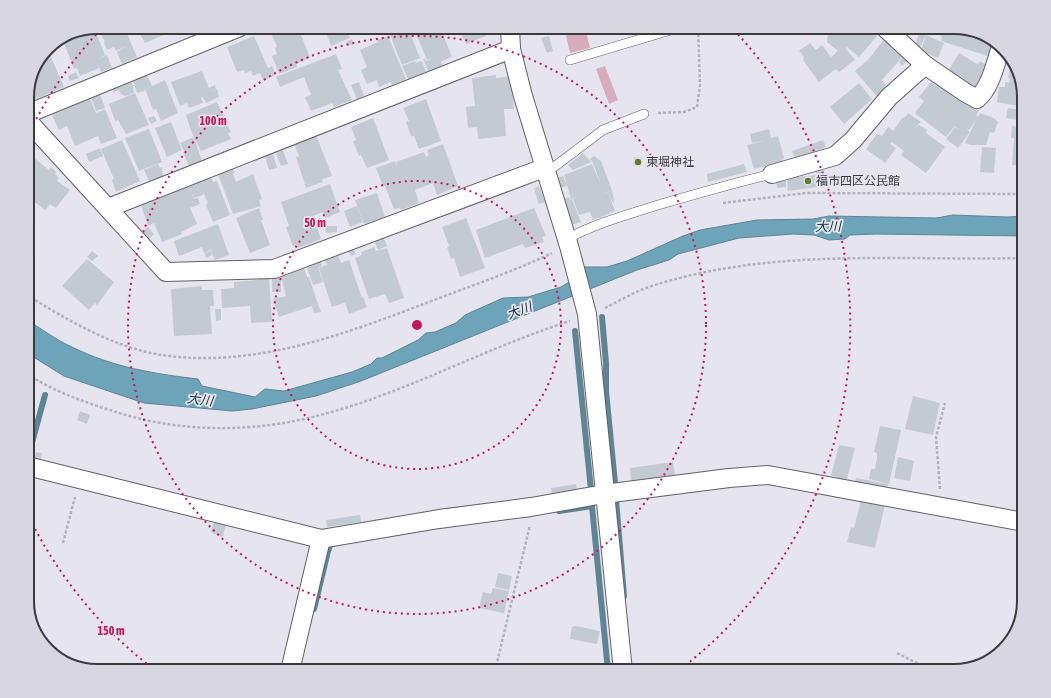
<svg xmlns="http://www.w3.org/2000/svg" width="1051" height="698" font-family="'Asap Condensed','Noto Sans JP',sans-serif">
<style>
.green{fill:#d8acbd}
.water{fill:#6ea4b9;stroke:#5f8494}
.lines{fill:none;stroke-linecap:round;stroke-linejoin:round}
.stream{stroke:#5f8494;stroke-width:6}
.building{fill:#c4cad2}
.service-casing{stroke:#616169;stroke-width:10}
.minor-casing{stroke:#616169;stroke-width:20}
.path{stroke:#b2b1b9;stroke-width:2.5;stroke-dasharray:3 2;stroke-linecap:butt}
.service{stroke:#fff;stroke-width:9}
.minor{stroke:#fff;stroke-width:18}
.ring{fill:none;stroke:#c2185b;stroke-width:2;stroke-dasharray:2 4}
.poi-dot{fill:#607d31;stroke:#e6e5ef;stroke-width:1.5}
.labels{text-anchor:middle;stroke-width:3.5;stroke-linejoin:round;paint-order:stroke}
.poi-label{font-size:12px;fill:#3b3b3f;stroke:#e6e5ef;text-anchor:start}
.water-label{font-size:13px;font-style:italic;fill:#122e38;stroke:#e6e5ef}
.rim{fill:none;stroke:#3b3b3f;stroke-width:2}
.centre{fill:#c2185b;stroke:#e6e5ef;stroke-width:2}
.ring-label{font-size:12px;text-anchor:middle;font-weight:bold;fill:#c2185b;stroke:#e6e5ef;stroke-width:3.5;stroke-linejoin:round;paint-order:stroke}
</style>
<rect width="100%" height="100%" fill="#e6e5ef"/>
<!-- green -->
<g class="green">
<polygon points="564,27 585,27 590,48 570,53"/>
<polygon points="605,66 618,100 609,104 596,69"/>
</g>
<!-- water -->
<path class="water" d="M953 215 1008 217 1024 216V236L876 234 850 235 845 239 829 240 814 235 793 234 739 238 678 254 669 260 637 270 361 381 316 396 252 409 232 411 144 403 64 376 27 353V320C42 329 56 340 72 347 112 367 155 374 198 379L202 386 255 397 265 389 284 391 352 372 371 364 377 358H382L418 340 426 333 435 332 456 323 465 315 503 298 528 297 561 287 571 281 584 267H607L627 261 683 236 700 230 757 220 813 219 829 216 936 218Z"/>
<g class="lines">
<!-- stream -->
<g class="stream">
<polyline points="602,317 606,363 606,391 615,483"/>
<polyline points="575,331 591,490"/>
<polyline points="27,461 45,395"/>
<polyline points="616,499 624,596"/>
<polyline points="559,511 592,506 608,671"/>
<polyline points="314,609 328,551 330,545 336,543"/>
</g>
</g>
<!-- building -->
<g class="building">
<polygon points="97,27 124,27 137,57 122,64 117,52 127,46 116,51 114,47 107,50 104,43 105,42"/>
<polygon points="136,27 165,27 166,34 145,43"/>
<polygon points="278,27 298,27 310,58 296,64 297,67 279,74 272,56 277,54 275,48 277,47 270,30"/>
<polygon points="324,27 346,27 350,38 331,46"/>
<polygon points="360,27 378,27 362,34"/>
<polygon points="409,27 440,27 452,57 438,63 441,62 443,65 428,71 423,59 425,58 426,61 435,57 427,60 416,34 413,35"/>
<polygon points="458,27 495,27 484,31 486,36 466,44"/>
<polygon points="792,27 807,27 796,34"/>
<polygon points="834,27 867,27 877,36 859,57 847,47 846,49 855,60 839,72 836,69 819,82 803,60 804,57 799,51 810,43 816,50 822,45 831,57 838,51 827,42 828,34"/>
<polygon points="943,27 954,27 993,39 988,56 941,41 942,37 940,36"/>
<polygon points="94,28 105,55 98,59 107,55 112,68 101,72 96,59 99,68 80,76 77,68 74,69 62,38 70,32"/>
<polygon points="408,28 420,58 402,65 390,35"/>
<polygon points="920,29 928,31 920,47 915,46"/>
<polygon points="926,35 944,43 938,58 921,51"/>
<polygon points="254,36 268,68 272,66 276,75 263,80 260,73 253,76 251,71 245,73 244,70 237,72 227,47"/>
<polygon points="388,36 406,79 392,85 391,82 379,87 377,80 367,84 361,70 367,67 360,50 378,42 376,40"/>
<polygon points="549,36 553,51 547,53 541,38"/>
<polygon points="885,38 904,55 882,80 890,90 879,99 855,71 868,60"/>
<polygon points="352,39 354,44 348,46 346,42"/>
<polygon points="47,48 64,87 33,100 28,90"/>
<polygon points="959,53 977,64 976,66 980,61 988,66 974,90 947,73"/>
<polygon points="336,54 342,69 338,70 352,100 334,107 332,103 311,111 305,97 311,95 304,77 280,87 276,77"/>
<polygon points="904,56 909,60 902,66 899,62"/>
<polygon points="415,61 416,63 422,61 426,72 408,79 402,66"/>
<polygon points="1010,66 1016,67 1024,95 1022,105 1018,105 1018,106 997,102 999,87 1005,87 1005,82 1009,83 1010,78 1008,78"/>
<polygon points="202,71 209,88 215,85 216,89 210,92 217,89 219,97 206,103 203,97 201,98 203,103 189,108 187,103 180,106 171,82"/>
<polygon points="76,72 79,78 70,81 68,76"/>
<polygon points="147,75 152,86 165,80 178,113 161,121 156,109 153,110 144,86 145,91 137,93 133,81"/>
<polygon points="496,75 496,78 511,76 514,109 504,109 506,136 478,139 477,127 468,128 466,107 475,106 472,78"/>
<polygon points="941,80 979,111 976,115 978,117 980,113 994,118 998,122 994,133 990,132 986,145 970,145 965,143 976,120 969,130 966,128 970,132 958,148 946,139 955,127 962,132 955,126 946,137 915,113 924,101 919,97 931,82 936,86"/>
<polygon points="132,82 134,93 125,96 121,94 119,90 113,92 112,89"/>
<polygon points="359,82 364,96 357,99 351,85"/>
<polygon points="859,83 872,99 844,124 830,107"/>
<polygon points="135,93 149,125 126,134 118,120 115,121 109,104"/>
<polygon points="100,94 105,108 96,111 91,98"/>
<polygon points="90,99 96,113 105,109 117,138 101,144 98,136 75,146 67,126 59,130 52,115"/>
<polygon points="426,99 441,141 419,149 414,136 411,136 406,122 409,121 403,108"/>
<polygon points="217,102 231,132 228,133 231,139 201,151 191,131 186,115"/>
<polygon points="1008,108 1022,110 1022,113 1024,113 1024,166 1012,165 1014,138 1011,138 1012,126 1019,127 1020,112 1018,120 1006,118"/>
<polygon points="908,113 921,122 917,126 910,120 917,126 916,128 919,125 927,130 926,133 945,147 926,173 901,155 904,151 892,142 890,144 896,148 885,163 866,149 877,134 882,136 888,127 893,131 902,118 905,117"/>
<polygon points="154,116 157,121 151,124 148,118"/>
<polygon points="373,118 389,160 367,168 361,155 359,156 353,141 356,140 351,127"/>
<polygon points="171,122 182,150 167,157 155,128"/>
<polygon points="149,129 162,162 139,171 125,138"/>
<polygon points="769,129 771,138 778,136 784,158 782,159 783,161 754,169 747,145 763,141 752,143 750,134"/>
<polygon points="316,135 332,176 322,179 323,182 306,188 296,157 299,156 294,144"/>
<polygon points="194,137 202,161 189,166 183,152 195,147 184,151 180,143"/>
<polygon points="122,140 140,181 116,192 112,180 114,179 101,149"/>
<polygon points="823,140 826,147 795,159 792,151"/>
<polygon points="443,144 458,186 437,195 433,183 415,190 419,203 401,210 400,208 394,209 385,186 383,186 376,168 395,161 397,168 396,162 424,152 426,157 429,155 427,150"/>
<polygon points="982,147 996,148 994,173 980,172"/>
<polygon points="100,148 103,156 89,162 86,154"/>
<polygon points="283,150 288,164 281,166 276,153"/>
<polygon points="583,153 591,162 573,170 568,165"/>
<polygon points="273,154 277,168 269,170 265,157"/>
<polygon points="594,156 601,161 612,190 604,193 608,192 615,211 593,220 590,212 579,215 573,199 576,197 571,199 564,175 592,164 601,185 593,163 590,159"/>
<polygon points="33,157 49,170 51,167 56,172 55,174 59,178 57,181 70,190 56,208 50,204 45,210 27,196 27,164"/>
<polygon points="634,157 642,158 641,166 633,165"/>
<polygon points="158,164 160,168 162,167 163,176 149,181 144,170"/>
<polygon points="744,164 747,172 708,182 707,174"/>
<polygon points="233,169 235,173 233,174 236,182 253,174 262,199 259,200 261,206 233,214 218,174"/>
<polygon points="824,170 825,186 788,191 787,178 817,175 816,171"/>
<polygon points="563,176 567,186 560,188 557,178"/>
<polygon points="211,177 213,182 217,181 230,215 213,222 206,205 208,203 203,192 203,195 194,198 189,186"/>
<polygon points="824,177 829,177 829,184 825,184"/>
<polygon points="786,181 786,187 777,188 776,182"/>
<polygon points="330,184 340,212 325,218 323,212 313,216 321,239 301,247 297,247 297,245 293,246 286,227 289,226 281,202"/>
<polygon points="189,186 194,199 198,198 200,204 190,208 197,224 181,232 182,234 162,242 154,223 148,226 141,205"/>
<polygon points="539,186 545,202 539,204 534,188"/>
<polygon points="612,190 613,195 614,205 608,192"/>
<polygon points="377,193 385,217 364,224 355,200"/>
<polygon points="569,197 570,200 572,199 581,222 571,225 563,199"/>
<polygon points="357,206 363,222 350,227 344,211"/>
<polygon points="259,208 263,220 261,220 270,245 250,253 236,218"/>
<polygon points="534,208 546,236 542,237 544,242 525,248 523,244 485,258 476,230"/>
<polygon points="466,218 485,268 460,277 454,258 451,259 447,247 449,246 442,227"/>
<polygon points="218,224 229,255 215,260 211,251 214,249 204,253 202,247 179,256 174,241"/>
<polygon points="325,226 337,226 337,232 326,233"/>
<polygon points="148,227 154,234 148,240 141,232"/>
<polygon points="383,236 387,246 378,250 374,240"/>
<polygon points="374,247 376,251 387,248 404,298 389,303 385,294 369,299 355,258 362,255 361,252"/>
<polygon points="353,248 356,254 351,256 348,250"/>
<polygon points="92,251 98,256 92,261 87,257"/>
<polygon points="211,251 212,255 206,258 205,253"/>
<polygon points="338,256 341,263 349,260 362,298 363,297 367,307 349,314 345,303 350,301 332,307 319,268 327,265 325,260"/>
<polygon points="87,259 114,282 97,305 95,303 89,310 62,286"/>
<polygon points="320,260 322,266 318,268 323,282 313,285 306,264"/>
<polygon points="302,268 302,269 304,268 307,277 309,277 318,304 279,317 273,299 286,296 281,276"/>
<rect x="272" y="277" width="9" height="15"/>
<polygon points="258,278 269,278 272,322 251,323 250,306 222,308 221,289 234,288 234,282 258,280"/>
<polygon points="202,286 202,290 213,290 214,306 210,306 212,334 174,336 171,289"/>
<polygon points="318,304 321,312 314,313 312,306"/>
<polygon points="215,309 221,309 221,320 216,321"/>
<polygon points="913,396 940,403 933,435 905,429"/>
<polygon points="80,411 90,415 87,424 77,420"/>
<polygon points="880,426 901,430 889,484 869,479 871,469 875,469 877,459 877,453 874,452"/>
<polygon points="839,445 855,448 847,479 844,480 831,475"/>
<polygon points="36,452 42,453 40,461 35,459"/>
<polygon points="898,457 914,461 910,481 894,478"/>
<polygon points="673,462 675,476 631,482 630,468"/>
<polygon points="856,478 888,484 887,491 855,485"/>
<polygon points="576,484 577,490 552,494 551,488"/>
<polygon points="862,496 886,501 875,548 847,542 851,527 854,528"/>
<polygon points="360,515 361,522 327,527 326,520"/>
<polygon points="214,521 226,524 223,536 221,537 211,532"/>
<polygon points="498,573 512,576 509,590 495,587"/>
<polygon points="493,588 509,591 504,613 479,608 483,592 491,594"/>
<polygon points="576,626 600,631 597,644 570,639 572,627"/>
</g>
<g class="lines">
<defs>
<g id="service">
<polyline points="570,60 681,27"/>
<polyline points="546,173 603,130 644,114"/>
<path d="M567 239C596 223 627 215 658 205 696 194 734 183 772 174"/>
</g>
<g id="minor">
<polyline points="510,27 511,49 523,96 569,246 587,314 623,671"/>
<path d="M884 27 925 65 966 93 977 99C991 87 995 64 1001 47"/>
<polyline points="27,114 240,27"/>
<polyline points="27,120 166,272 274,269 544,168"/>
<polyline points="772,174 835,156 853,140 889,97 925,65"/>
<polyline points="108,208 511,49"/>
<polyline points="27,466 321,539 439,519 531,507 604,494 729,478 768,475 1024,522"/>
<polyline points="290,671 321,539"/>
</g>
</defs>
<!-- service casing -->
<use href="#service" class="service-casing"/>
<!-- minor casing -->
<use href="#minor" class="minor-casing"/>
<!-- path -->
<g class="path">
<polyline points="658,113 684,112 697,107 700,85 698,27"/>
<polyline points="723,203 806,193 1024,194"/>
<path d="M27 295C67 320 115 348 162 355 255 369 348 333 434 300 474 285 514 271 552 253"/>
<path d="M605 308C619 301 634 292 649 287 769 247 899 261 1024 258"/>
<path d="M27 374C53 391 84 402 113 411 182 434 258 433 328 413 411 390 488 347 570 321"/>
<polyline points="940,489 936,437 945,403"/>
<polyline points="63,543 75,497"/>
<polyline points="897,653 932,671"/>
<polyline points="495,671 530,525"/>
</g>
<!-- service -->
<use href="#service" class="service"/>
<!-- minor -->
<use href="#minor" class="minor"/>
</g>
<!-- distance rings -->
<g class="ring">
<circle cx="417" cy="325" r="144"/>
<circle cx="417" cy="325" r="289"/>
<path d="M156 671A433 433 0 0 1 28 515M28 135A433 433 0 0 1 100 30M734 30A433 433 0 0 1 678 671"/>
</g>
<!-- markers -->
<g class="poi-dot">
<circle cx="638" cy="162" r="4"/>
<circle cx="808" cy="181" r="4"/>
</g>
<g class="labels">
<!-- poi labels -->
<g class="poi-label">
<text x="646" y="166">東堀神社</text>
<text x="816" y="185">福市四区公民館</text>
</g>
<!-- water labels -->
<g class="water-label">
<text transform="translate(828 226) rotate(-1)" y="5">大川</text>
<text transform="translate(519 310) rotate(-21)" y="5">大川</text>
<text transform="translate(200 399) rotate(7)" y="5">大川</text>
</g>
</g>
<!-- crop -->
<path d="M0 0H1051V698H0ZM97 34H954A63 63 0 0 1 1017 97V601A63 63 0 0 1 954 664H97A63 63 0 0 1 34 601V97A63 63 0 0 1 97 34Z" fill="#d8d7e1" fill-rule="evenodd"/>
<path class="rim" d="M97 34H954A63 63 0 0 1 1017 97V601A63 63 0 0 1 954 664H97A63 63 0 0 1 34 601V97A63 63 0 0 1 97 34Z"/>
<circle cx="417" cy="325" r="6" class="centre"/>
<g class="ring-label">
<text x="213" y="125">100 m</text>
<text x="315" y="227">50 m</text>
<text x="111" y="635">150 m</text>
</g>
</svg>
